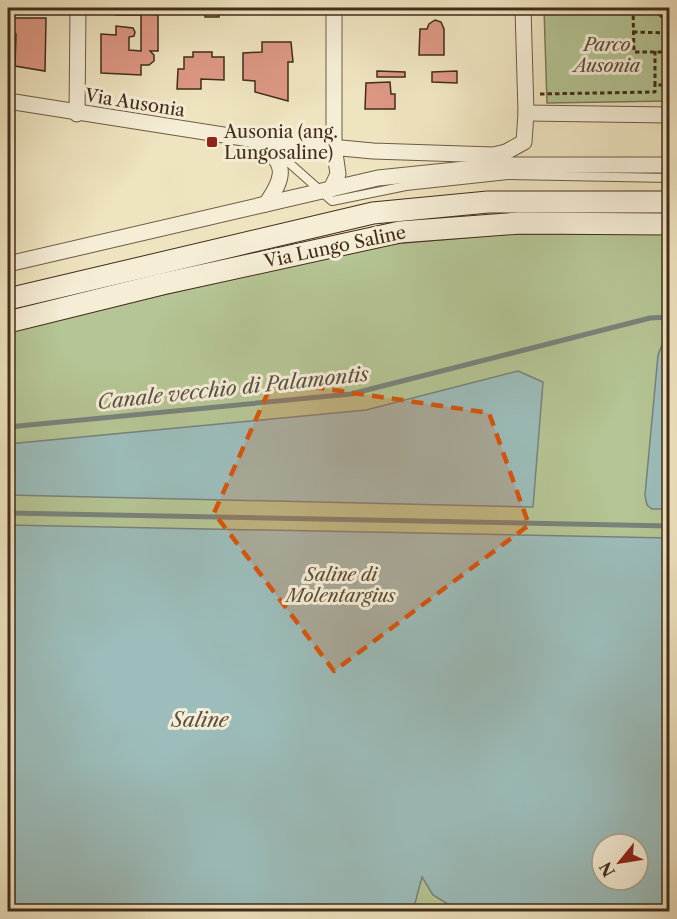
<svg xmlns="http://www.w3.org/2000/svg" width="677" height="919" font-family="'Libre Caslon Text',serif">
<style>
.green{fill:#b5c595;stroke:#7c7958;stroke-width:1.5;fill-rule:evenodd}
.water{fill:#9cbdbb;stroke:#78837b;stroke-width:1.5;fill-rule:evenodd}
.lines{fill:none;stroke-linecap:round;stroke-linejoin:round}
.stream{stroke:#78837b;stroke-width:5}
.building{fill:#dd9884;stroke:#422d1a;stroke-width:1.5}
.lane-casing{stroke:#6d5b44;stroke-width:10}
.street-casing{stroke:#6d5b44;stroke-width:17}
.secondary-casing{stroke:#422d1a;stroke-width:23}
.path{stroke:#422d1a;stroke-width:3;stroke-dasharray:4.5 3;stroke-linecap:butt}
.lane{stroke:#f5edd6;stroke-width:8}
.street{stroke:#f5edd6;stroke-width:15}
.secondary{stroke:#f5edd6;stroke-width:21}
.marked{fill:#d7550d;fill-opacity:0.2;stroke:#d7550d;stroke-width:4.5;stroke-dasharray:12 8;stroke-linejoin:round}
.poi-dot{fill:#8f2418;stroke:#f5edd6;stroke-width:2}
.labels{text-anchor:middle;stroke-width:6;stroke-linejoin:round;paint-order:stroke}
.park-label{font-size:18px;font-style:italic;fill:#594b33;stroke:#f5edd6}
.street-label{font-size:18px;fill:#422d1a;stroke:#f5edd6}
.poi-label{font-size:18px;fill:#422d1a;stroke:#f5edd6;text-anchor:start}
.water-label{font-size:20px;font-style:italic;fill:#585142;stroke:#f5edd6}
</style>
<rect width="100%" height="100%" fill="#efe4c0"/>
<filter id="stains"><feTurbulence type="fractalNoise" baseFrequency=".00333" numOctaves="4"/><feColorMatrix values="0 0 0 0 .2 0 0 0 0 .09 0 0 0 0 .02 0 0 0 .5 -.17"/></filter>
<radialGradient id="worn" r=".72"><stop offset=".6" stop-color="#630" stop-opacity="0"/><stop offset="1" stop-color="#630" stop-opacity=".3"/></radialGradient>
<!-- green -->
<g class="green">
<polygon points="544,8 669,8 669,101 547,103"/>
<path d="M511 234H669V911H8V330L381 245ZM602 844H638V880H602Z"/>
</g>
<!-- water -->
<g class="water">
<polygon points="669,338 669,509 652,509 647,505 645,495 658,355 664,340"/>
<polygon points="518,371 543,382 533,507 8,495 8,444 366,410"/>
<path d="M8 525 669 538V911H459L433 895 422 877 413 911H8ZM602 844H638V880H602Z"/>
</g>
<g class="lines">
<!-- stream -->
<g class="stream">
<polyline points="8,427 351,394 650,318 670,317"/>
<polyline points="8,513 670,526"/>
</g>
</g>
<!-- building -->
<g class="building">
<polygon points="116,8 154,8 155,15 158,15 158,51 150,51 154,55 154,61 149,65 141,65 141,75 101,73 101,34 116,35 116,26 133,28 135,32 134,36 129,37 129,50 141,51 141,15 116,15"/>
<polygon points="206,8 219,8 219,17 205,17"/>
<polygon points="8,18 46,18 45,71 15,66 16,34 8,34"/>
<polygon points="435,20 441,22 444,29 444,55 419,55 420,29 427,29 429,24"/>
<polygon points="262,42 291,42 293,62 288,62 288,101 255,92 255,81 243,80 243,53 262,52"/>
<polygon points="193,52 212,52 212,57 224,57 224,80 201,79 201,89 177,89 178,69 184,69 184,57 193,57"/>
<polygon points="377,71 405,72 405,77 377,77"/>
<polygon points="457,71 457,83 432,82 432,72"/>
<polygon points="390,82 391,94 395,94 395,109 365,109 366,83"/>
</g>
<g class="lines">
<defs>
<polyline id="lane" points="278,153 332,201 406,186 508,175 670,178"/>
<g id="street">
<polyline points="8,101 256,140 373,151 493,155 506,152 524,142 526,113 523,8"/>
<polyline points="526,113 670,115"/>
<polyline points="77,114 78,8"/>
<path d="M256 140C286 163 287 174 266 204"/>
<polyline points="331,189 338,174 334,146 334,8"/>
<polyline points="8,264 378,178 504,165 670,165"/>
</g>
<g id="secondary">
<polyline points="8,299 373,213 488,202 670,202"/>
<polyline points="8,322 162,284 400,232 520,223 670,224"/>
</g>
</defs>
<!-- lane casing -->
<use href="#lane" class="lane-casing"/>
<!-- street casing -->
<use href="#street" class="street-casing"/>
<!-- secondary casing -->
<use href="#secondary" class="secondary-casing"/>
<!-- path -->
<g class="path">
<polyline points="633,8 634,52 670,52"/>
<polyline points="654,8 667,23 670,23"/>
<polyline points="633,32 670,33"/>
<polyline points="655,51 655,85 670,85"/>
<polyline points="540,94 655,92 655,85"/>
</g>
<!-- lane -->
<use href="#lane" class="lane"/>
<!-- street -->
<use href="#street" class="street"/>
<!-- secondary -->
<use href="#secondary" class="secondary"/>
</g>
<!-- marked area -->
<path class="marked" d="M273 381 489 413 529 525 334 671 214 513Z"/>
<!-- markers -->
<rect class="poi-dot" x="206" y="136" width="12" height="12" rx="3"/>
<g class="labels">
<!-- park labels -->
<g class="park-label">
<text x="607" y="51">Parco<tspan x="607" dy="21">Ausonia</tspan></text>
<text x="341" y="581">Saline di<tspan x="341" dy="21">Molentargius</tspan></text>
</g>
<!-- street labels -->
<g class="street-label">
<text transform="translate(135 103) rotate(9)" y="6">Via Ausonia</text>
<text transform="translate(335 247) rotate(-12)" y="6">Via Lungo Saline</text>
</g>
<!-- poi labels -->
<g class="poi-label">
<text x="224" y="138">Ausonia (ang.<tspan x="224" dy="21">Lungosaline)</tspan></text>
</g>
<!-- water labels -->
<g class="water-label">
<text transform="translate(233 388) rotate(-6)" y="7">Canale vecchio di Palamontis</text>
<text x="200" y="727">Saline</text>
</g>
</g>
<!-- margin -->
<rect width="677" height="919" fill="none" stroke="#efe4c0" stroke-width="30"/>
<rect x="9" y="9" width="659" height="901" fill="none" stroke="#422d1a" stroke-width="3"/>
<rect x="15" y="15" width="647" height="889" fill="none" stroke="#422d1a" stroke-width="1.5"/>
<!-- north arrow -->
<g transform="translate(620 862) rotate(240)"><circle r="28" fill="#f5edd6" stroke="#ada08b" stroke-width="1.5"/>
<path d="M0-4.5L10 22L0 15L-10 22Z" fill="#8f2418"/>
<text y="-9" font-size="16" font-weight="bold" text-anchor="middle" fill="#422d1a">N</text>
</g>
<rect width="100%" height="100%" filter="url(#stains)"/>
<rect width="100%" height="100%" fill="url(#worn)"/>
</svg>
